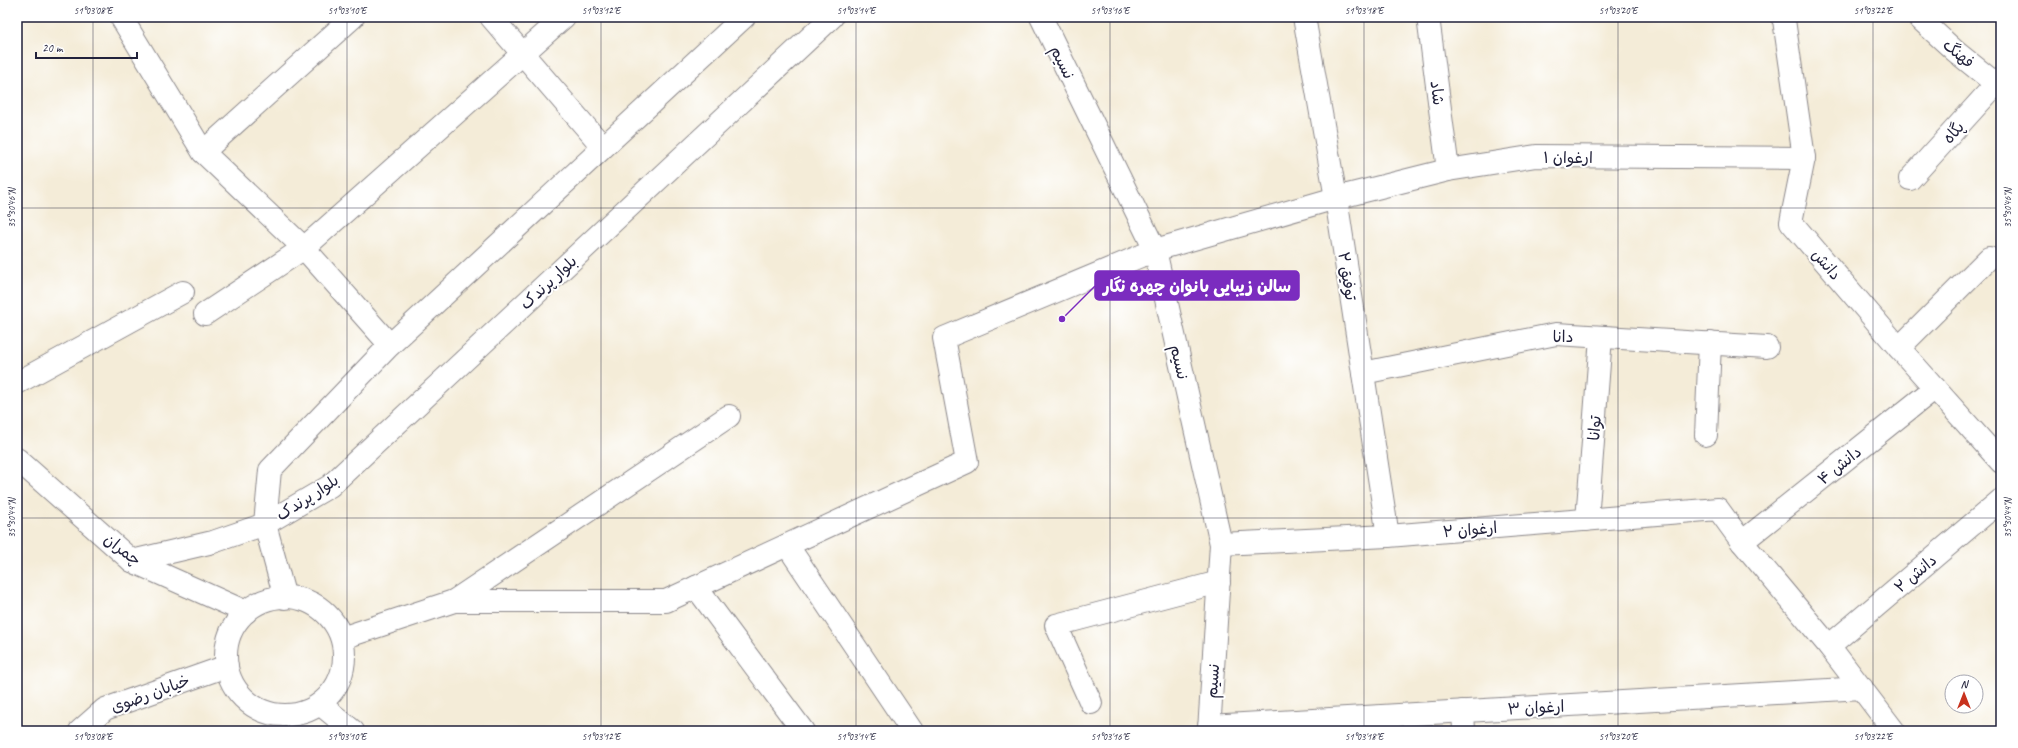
<svg xmlns="http://www.w3.org/2000/svg" width="2018" height="748" font-family="Caveat,'Playpen Sans Arabic',sans-serif">
<style>
.lines{fill:none;stroke-linecap:round;stroke-linejoin:round}
.minor-casing{stroke:#8b878a;stroke-width:24}
.tertiary-casing{stroke:#8b878a;stroke-width:24}
.secondary-casing{stroke:#8b878a;stroke-width:24}
.minor{stroke:#fff;stroke-width:22}
.tertiary{stroke:#fff;stroke-width:22}
.secondary{stroke:#fff;stroke-width:22}
.ticks{fill:none;stroke:#22223b;stroke-width:1;stroke-opacity:0.45}
.labels{text-anchor:middle;stroke-width:4;stroke-linejoin:round;paint-order:stroke}
.street-label{font-size:16px;fill:#22223b;stroke:#fff}
.leader{fill:none;stroke:#7b2cbf;stroke-width:1.5}
.callout-dot{fill:#7b2cbf;stroke:#fff;stroke-width:1.5}
.callout{fill:#7b2cbf;stroke:#7b2cbf;stroke-width:1.5}
.callout-label{font-size:17px;text-anchor:middle;font-weight:bold;fill:#fff}
.neatline{fill:none;stroke:#22223b;stroke-width:1.5}
.ticks-label{font-size:10px;text-anchor:middle;fill:#22223b}
</style>
<rect width="100%" height="100%" fill="#fff"/>
<filter id="ink" filterUnits="userSpaceOnUse"><feTurbulence type="fractalNoise" baseFrequency=".025" numOctaves="2"/><feDisplacementMap in="SourceGraphic" scale="8" xChannelSelector="R" yChannelSelector="G"/><feConvolveMatrix kernelMatrix="1 2 1 2 8 2 1 2 1" color-interpolation-filters="sRGB"/></filter>
<filter id="wash" filterUnits="userSpaceOnUse"><feTurbulence type="fractalNoise" baseFrequency=".012" numOctaves="4" result="noise"/><feDisplacementMap in="SourceGraphic" scale="16" xChannelSelector="R" yChannelSelector="G"/><feGaussianBlur stdDeviation="0.9" result="paint"/><feColorMatrix in="noise" values="0 0 0 0 0 0 0 0 0 0 0 0 0 0 0 0 0 1.4 0 .05"/><feComposite in="paint" operator="in"/></filter>
<g filter="url(#wash)">
<rect width="100%" height="100%" fill="#f4ecd8"/>
</g>
<g filter="url(#ink)">
<g class="lines">
<defs>
<g id="minor">
<polyline points="121,17 203,152 304,248 390,345"/>
<polyline points="491,17 603,147"/>
<polyline points="1041,17 1155,250 1221,544 1209,731"/>
<polyline points="1304,17 1336,198 1388,536"/>
<polyline points="1428,17 1448,170"/>
<polyline points="1782,17 1784,20 1804,158 1791,222 1899,348 2001,462"/>
<polyline points="1918,17 1955,51 2001,88"/>
<polyline points="203,152 353,17"/>
<polyline points="1910,179 1996,84"/>
<polyline points="1155,250 1336,198 1448,170 1536,156 1804,158"/>
<polyline points="205,314 304,248 564,17"/>
<polyline points="1899,348 1989,258"/>
<polyline points="1363,373 1556,334 1767,347"/>
<polyline points="17,383 183,292"/>
<polyline points="1706,435 1710,343"/>
<polyline points="1587,520 1601,337"/>
<polyline points="1742,542 1935,388"/>
<polyline points="1221,544 1388,536 1718,509 1742,542 1829,646 1894,731"/>
<polyline points="787,545 912,731"/>
<polyline points="696,587 803,731"/>
<polyline points="454,601 729,416"/>
<polyline points="1829,646 2001,500"/>
<polyline points="1091,703 1056,625 1219,582"/>
<polyline points="1463,711 1464,731"/>
<polyline points="1209,726 1862,688"/>
</g>
<g id="tertiary">
<polyline points="17,459 132,561 246,612"/>
<polyline points="132,561 213,542 265,524"/>
<polyline points="342,638 454,601 666,601 967,462 944,338 1155,250"/>
<polyline points="320,704 353,731"/>
<polyline points="80,731 105,709 227,666"/>
</g>
<g id="secondary">
<polyline points="265,524 330,486 832,17"/>
<circle cx="285" cy="656" r="59"/>
<polyline points="285,598 265,524 270,470 390,345 744,17"/>
</g>
</defs>
<!-- minor casing -->
<use href="#minor" class="minor-casing"/>
<!-- tertiary casing -->
<use href="#tertiary" class="tertiary-casing"/>
<!-- secondary casing -->
<use href="#secondary" class="secondary-casing"/>
<!-- minor -->
<use href="#minor" class="minor"/>
<!-- tertiary -->
<use href="#tertiary" class="tertiary"/>
<!-- secondary -->
<use href="#secondary" class="secondary"/>
</g>
</g>
<!-- ticks -->
<path class="ticks" d="M93 17V731M347 17V731M601 17V731M856 17V731M1110 17V731M1364 17V731M1618 17V731M1873 17V731M17 208H2001M17 518H2001"/>
<g class="labels">
<!-- street labels -->
<g class="street-label">
<text transform="translate(1959 53) rotate(40)" y="6">فهنگ</text>
<text transform="translate(1063 62) rotate(64)" y="6">نسیم</text>
<text transform="translate(1438 93) rotate(83)" y="6">شاد</text>
<text transform="translate(1953 132) rotate(-48)" y="6">پگاه</text>
<text x="1568" y="163">ارغوان ۱</text>
<text transform="translate(1827 264) rotate(49)" y="6">دانش</text>
<text transform="translate(1348 276) rotate(81)" y="6">توفیق ۲</text>
<text transform="translate(548 282) rotate(-43)" y="6">بلوار پرندک</text>
<text transform="translate(1563 336) rotate(-1)" y="6">دانا</text>
<text transform="translate(1180 362) rotate(77)" y="6">نسیم</text>
<text transform="translate(1594 428) rotate(-86)" y="6">توانا</text>
<text transform="translate(1839 465) rotate(-39)" y="6">دانش ۴</text>
<text transform="translate(307 497) rotate(-33)" y="6">بلوار پرندک</text>
<text transform="translate(1470 529) rotate(-5)" y="6">ارغوان ۲</text>
<text transform="translate(123 549) rotate(37)" y="6">چمران</text>
<text transform="translate(1915 573) rotate(-40)" y="6">دانش ۲</text>
<text transform="translate(1212 681) rotate(-86)" y="6">نسیم</text>
<text transform="translate(150 693) rotate(-20)" y="6">خیابان رضوی</text>
<text transform="translate(1536 707) rotate(-3)" y="6">ارغوان ۳</text>
</g>
</g>
<!-- callouts -->
<path class="leader" d="M1062 319L1095 286"/>
<circle class="callout-dot" cx="1062" cy="319" r="4"/>
<rect class="callout" x="1095" y="271" width="204" height="29" rx="4"/>
<g class="callout-label">
<text x="1197" y="292">سالن زیبایی بانوان چهره نگار</text>
</g>
<!-- margin -->
<rect width="2018" height="748" fill="none" stroke="#fff" stroke-width="44"/>
<!-- north arrow -->
<g transform="translate(1964 694)"><circle r="19" fill="#ffffff" stroke="#a7a7b1"/>
<path d="M0-3L7 15L0 10L-7 15Z" fill="#c8321e"/>
<text y="-6" font-size="11" font-weight="bold" text-anchor="middle" fill="#22223b">N</text>
</g>
<!-- scale -->
<path d="M36 52v6h101v-6" fill="none" stroke="#22223b" stroke-width="2"/>
<text x="42" y="52" font-size="12" fill="#22223b" stroke="#ffffff" stroke-width="3" paint-order="stroke">20 m</text>
<rect x="22" y="22" width="1974" height="704" class="neatline"/>
<g class="ticks-label">
<text x="93" y="14">51°03'08"E</text>
<text x="347" y="14">51°03'10"E</text>
<text x="601" y="14">51°03'12"E</text>
<text x="856" y="14">51°03'14"E</text>
<text x="1110" y="14">51°03'16"E</text>
<text x="1364" y="14">51°03'18"E</text>
<text x="1618" y="14">51°03'20"E</text>
<text x="1873" y="14">51°03'22"E</text>
<text transform="translate(11 208) rotate(-90)" y="4">35°30'46"N</text>
<text transform="translate(2007 208) rotate(-90)" y="4">35°30'46"N</text>
<text transform="translate(11 518) rotate(-90)" y="4">35°30'44"N</text>
<text transform="translate(2007 518) rotate(-90)" y="4">35°30'44"N</text>
<text x="93" y="740">51°03'08"E</text>
<text x="347" y="740">51°03'10"E</text>
<text x="601" y="740">51°03'12"E</text>
<text x="856" y="740">51°03'14"E</text>
<text x="1110" y="740">51°03'16"E</text>
<text x="1364" y="740">51°03'18"E</text>
<text x="1618" y="740">51°03'20"E</text>
<text x="1873" y="740">51°03'22"E</text>
</g>
</svg>
